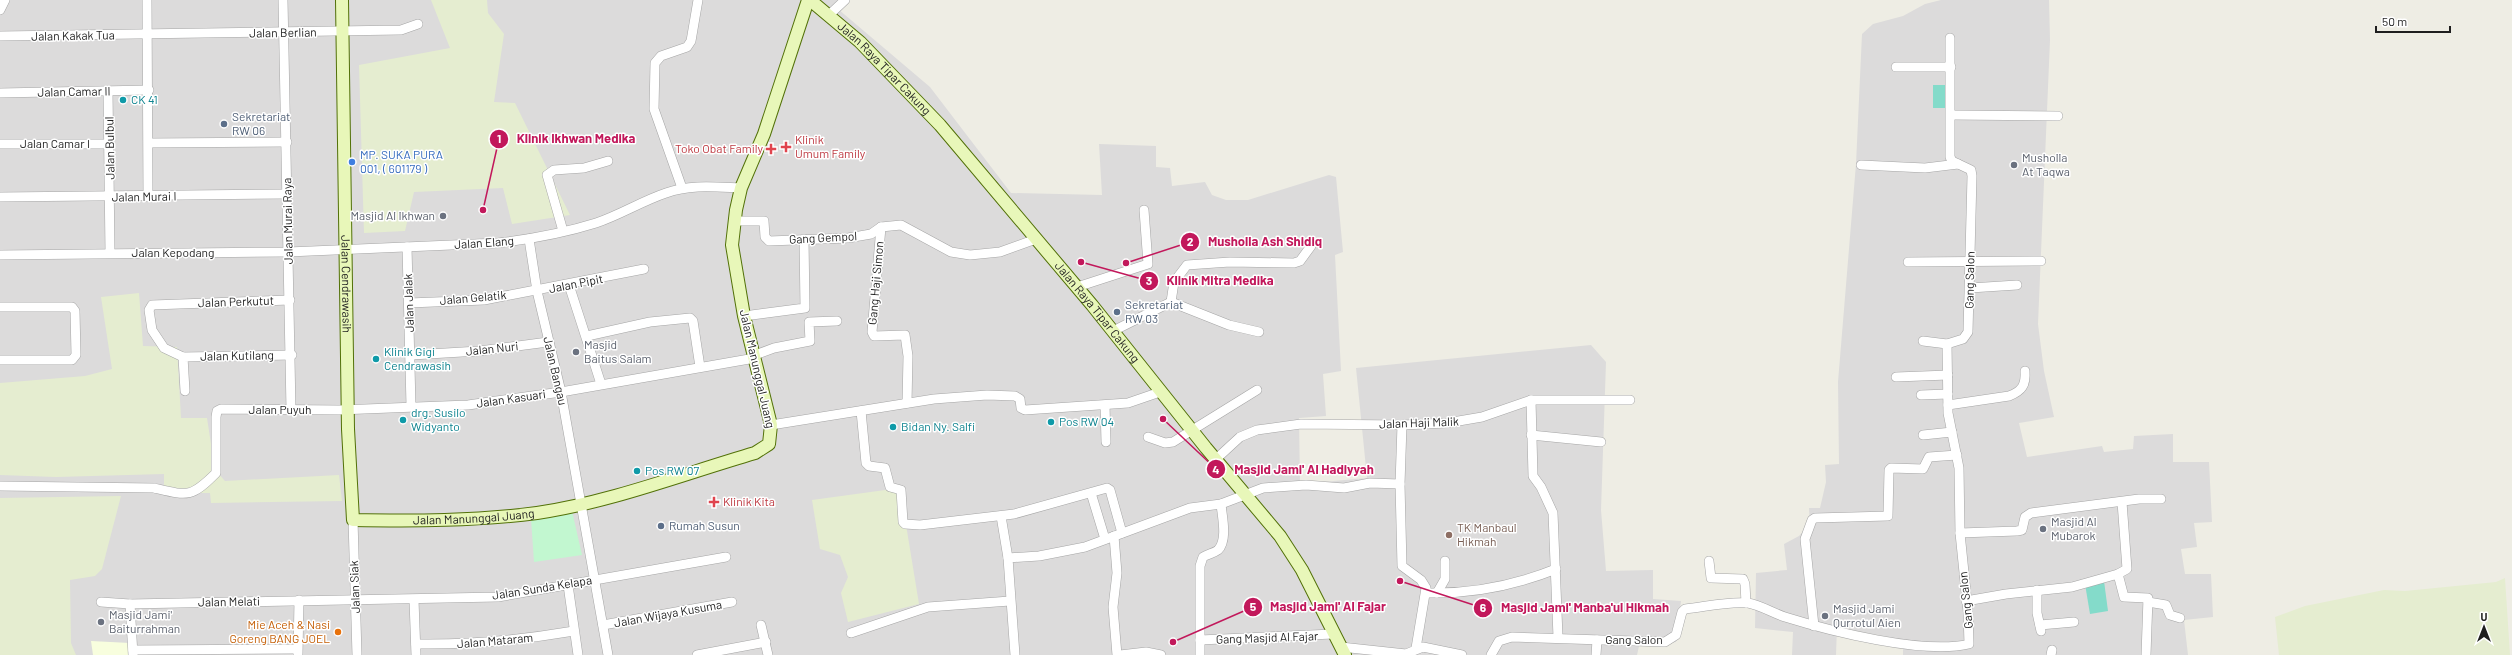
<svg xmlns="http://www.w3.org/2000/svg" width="2512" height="655" font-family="Barlow,sans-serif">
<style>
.residential{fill:#dcdbdb}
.education{fill:#f8fede}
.farmland{fill:#e5edd0}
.park{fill:#c2f7d0}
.pitch{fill:#84dbca}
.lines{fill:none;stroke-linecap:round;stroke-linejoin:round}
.street-casing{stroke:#a5a5a5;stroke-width:10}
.secondary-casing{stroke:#527108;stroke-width:14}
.street{stroke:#fff;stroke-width:9}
.secondary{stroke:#e8f7b9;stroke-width:12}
.culture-dot{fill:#0f9aa8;stroke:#fff;stroke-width:1.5}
.service-dot{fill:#5c6f8a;stroke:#fff;stroke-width:1.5}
.health-dot{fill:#e0444e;stroke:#fff;stroke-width:1.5}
.shop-dot{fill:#3f7fe0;stroke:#fff;stroke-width:1.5}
.worship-dot{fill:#6b7280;stroke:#fff;stroke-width:1.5}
.education-dot{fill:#8d6e63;stroke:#fff;stroke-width:1.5}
.food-dot{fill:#e8710a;stroke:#fff;stroke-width:1.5}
.labels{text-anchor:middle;stroke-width:3;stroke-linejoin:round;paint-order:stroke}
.street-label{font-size:12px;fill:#1e1e1e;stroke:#fff}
.culture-label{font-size:12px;fill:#0d838f;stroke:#fff;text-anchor:start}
.service-label{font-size:12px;fill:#4e5e75;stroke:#fff;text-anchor:start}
.health-label{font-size:12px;fill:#be3a42;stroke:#fff;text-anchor:start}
.shop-label{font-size:12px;fill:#366cbe;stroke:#fff;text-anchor:start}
.worship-label{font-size:12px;fill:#5b616d;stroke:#fff;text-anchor:start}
.education-label{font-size:12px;fill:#785e54;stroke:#fff;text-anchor:start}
.food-label{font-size:12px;fill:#c56008;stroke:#fff;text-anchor:end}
.leader{fill:none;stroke:#c2185b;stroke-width:1.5}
.callout-dot{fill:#c2185b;stroke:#fff;stroke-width:1.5}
.mark-label{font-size:12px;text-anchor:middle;font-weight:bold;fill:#fff}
.callout-label{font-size:13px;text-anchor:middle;font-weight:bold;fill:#c2185b;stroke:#fff;stroke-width:3;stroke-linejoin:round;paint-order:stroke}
</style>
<rect width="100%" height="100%" fill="#eeede4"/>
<!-- residential -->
<g class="residential">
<polygon points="0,0 848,0 838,9 930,87 1011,193 1102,195 1099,144 1156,146 1156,167 1170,168 1172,186 1205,182 1212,195 1226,200 1248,200 1329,175 1336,177 1343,252 1335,255 1341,371 1323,374 1326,416 1299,418 1300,484 1367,478 1356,368 1591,345 1606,362 1601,510 1606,571 1653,570 1653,599 1681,601 1676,642 1639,646 1637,655 0,655"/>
<polygon points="1941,0 2049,0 2050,40 2038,324 2044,371 2054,417 2019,423 2027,457 2102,446 2104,452 2133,449 2134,436 2173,434 2173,462 2209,462 2212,522 2194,523 2197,547 2181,549 2185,574 2211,574 2213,617 2184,620 2188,655 1903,655 1903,640 1837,627 1836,655 1792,655 1793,632 1755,628 1756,573 1787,570 1784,544 1799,536 1810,524 1809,508 1820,508 1826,482 1825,465 1839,464 1838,382 1856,164 1862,34 1873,24 1903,16 1925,4"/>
</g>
<!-- education -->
<polygon class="education" points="91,641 130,643 131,655 93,655"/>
<!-- farmland -->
<g class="farmland">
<polygon points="431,0 487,0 488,13 504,34 494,102 515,103 570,215 512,224 503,188 414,192 405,231 364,233 359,65 450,48"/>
<polygon points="139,293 143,346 177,347 181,418 207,418 215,470 225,481 339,475 342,501 211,503 210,493 164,493 164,474 56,477 0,475 0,383 85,376 112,369 101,297"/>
<polygon points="900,488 919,604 848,622 841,593 848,577 840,555 820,549 812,500"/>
<polygon points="121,496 102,569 95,576 70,580 71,643 76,655 0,655 0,498"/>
<polygon points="2505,578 2510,655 2279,655 2275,617 2305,606 2384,590 2405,591 2496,582"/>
</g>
<!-- park -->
<polygon class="park" points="572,511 582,555 534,562 531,519"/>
<!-- pitch -->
<g class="pitch">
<rect x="1933" y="85" width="15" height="23"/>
<polygon points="2104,581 2108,611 2090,614 2085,584"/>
</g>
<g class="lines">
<defs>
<g id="street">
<polyline points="147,0 148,197"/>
<polyline points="283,0 291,410"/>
<polyline points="0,10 5,0"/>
<polyline points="829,15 845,0"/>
<polyline points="0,36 401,30 418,24"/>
<polyline points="1896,67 1951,67"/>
<polyline points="108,91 110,253"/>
<polyline points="0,93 149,90"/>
<polyline points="1951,115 2058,116"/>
<polyline points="149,143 287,142"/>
<polyline points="0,144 109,144"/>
<polyline points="1861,165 1925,168 1958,164"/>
<polyline points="682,188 654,109 655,63 661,56 687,47 691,41 698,0"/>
<polyline points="0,197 287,194"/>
<polyline points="735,221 764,221 765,237 769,241 848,238 871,234 881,227 901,225 951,252 970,255 1000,252 1036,239"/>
<polyline points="881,227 872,332 874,336 905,335 908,356 907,403"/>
<polyline points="563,231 547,175 554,170 584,168 608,161"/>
<polyline points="529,239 537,291 561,392 608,655"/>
<polyline points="407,247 411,406"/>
<path d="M0 255 288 252 498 243C531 239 564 233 596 223 620 215 642 201 666 193 690 184 716 187 741 188"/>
<polyline points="1908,262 2041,261"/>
<polyline points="569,285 601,384"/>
<polyline points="1077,287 1148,264 1144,210"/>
<polyline points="1970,288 2017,285"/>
<polyline points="1171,302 1174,282 1187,265 1230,262 1294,263 1300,261 1311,246"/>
<polyline points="1171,302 1229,325 1259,332"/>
<polyline points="409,303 484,300 644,269"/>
<polyline points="0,307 72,307 75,311 76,355 72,360 0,360"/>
<polyline points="744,316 805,308 804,239"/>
<polyline points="1113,331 1171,302"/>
<polyline points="587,336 650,322 690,318 693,321 700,367"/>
<polyline points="1923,341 1947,344"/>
<polyline points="412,355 479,351 548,342"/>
<polyline points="755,355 774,348 810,341 809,322 837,321"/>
<polyline points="183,357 164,348 152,330 149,310 152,305 290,300"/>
<polyline points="1896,377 1948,375"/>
<polyline points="185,391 183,357 292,355"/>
<polyline points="1921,395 1948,394"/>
<polyline points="1531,400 1533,476 1541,487 1553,513 1558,637"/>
<polyline points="1105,405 1106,442"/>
<path d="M1948 405 2009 396C2022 391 2026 385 2025 371"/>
<polyline points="861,411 866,463 869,466 885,468 890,487 901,490 903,522 905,524 920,525 1014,514 1107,488 1110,490 1122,533"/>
<polyline points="771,425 934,399 987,395 1015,396 1020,399 1021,408 1025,410 1128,403 1160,392"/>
<polyline points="1402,425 1400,484 1402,566 1421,580 1426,588 1416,648"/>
<polyline points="1531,435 1601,442"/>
<polyline points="1923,435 1952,432"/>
<polyline points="1148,437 1165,443 1173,442 1257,390"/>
<polyline points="1215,460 1240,437 1257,430 1301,424 1402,425 1447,423 1482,417 1531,400 1630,400"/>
<path d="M0 486 154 488C188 496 191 498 216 473V417L217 411 221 409 339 410 468 405 561 392 755 358"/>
<polyline points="1091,493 1105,539"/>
<polyline points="1001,516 1008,558"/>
<polyline points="353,520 357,655"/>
<polyline points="1960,533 2017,531 2022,530 2025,517 2031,513 2139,499 2161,499"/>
<polyline points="1114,536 1117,573 1113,607 1117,655"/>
<polyline points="1709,561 1711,578 1743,579 1745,584 1746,603"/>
<polyline points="2118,574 2127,569 2122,502"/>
<polyline points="568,585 578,655"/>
<polyline points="2037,590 2037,613 2041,631"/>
<path d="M1426 593C1470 594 1516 585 1556 569"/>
<polyline points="1437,593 1445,579 1445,561"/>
<polyline points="414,600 416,655"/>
<polyline points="1966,601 2006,594 2072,587 2118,574 2124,597 2148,598 2146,655"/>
<polyline points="101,602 130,604 498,597 726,557"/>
<polyline points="2148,602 2166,605 2170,615 2180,618"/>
<polyline points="130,604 133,655"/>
<polyline points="603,625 732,602"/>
<polyline points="761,625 768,655"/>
<polyline points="2040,625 2074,622"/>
<polyline points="1814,626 1805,539 1812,520 1815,518 1888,516 1889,470 1891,468 1923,469 1929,457 1957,455"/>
<polyline points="851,633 928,607 1010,601"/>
<polyline points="1200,640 1333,634"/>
<path d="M416 644C470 645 521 640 574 631"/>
<polyline points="1341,647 1406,654 1423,647 1462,655"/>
<polyline points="133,650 297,649"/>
<polyline points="298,654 299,600"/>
<polyline points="697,655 766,642"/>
<polyline points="1015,655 1008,558 1039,556 1085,547 1190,508 1221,504 1263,488 1306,485 1344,488 1370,483 1400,484"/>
<polyline points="1120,655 1146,652 1161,655"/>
<path d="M1200 655V566L1203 557C1208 554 1214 553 1218 550 1228 540 1222 516 1221 504"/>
<path d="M1491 655 1499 641 1512 637 1665 642 1676 635 1682 612 1685 609C1705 607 1727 601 1748 603 1760 605 1773 613 1785 617 1830 631 1924 655 1969 644L1968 612 1960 533 1959 468 1948 413 1947 344 1963 339 1968 332 1972 176 1971 170 1952 161 1950 157V38"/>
<polyline points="1596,655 1597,640"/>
<polyline points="2051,655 2052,650"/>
</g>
<g id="secondary">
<path id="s1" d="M342 0 348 429 353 520C414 521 476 521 537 513 611 502 683 474 755 453L769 444 771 425 744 316 732 245 736 210 741 188 764 134 808 0"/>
<path id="s2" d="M810 0 860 42 940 125 1092 305 1206 448 1280 536 1302 570 1345 655"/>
</g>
</defs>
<!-- street casing -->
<use href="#street" class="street-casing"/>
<!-- secondary casing -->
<use href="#secondary" class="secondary-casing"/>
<!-- street -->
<use href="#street" class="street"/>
<!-- secondary -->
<use href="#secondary" class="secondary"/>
</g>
<!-- markers -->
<g class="culture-dot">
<circle cx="123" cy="100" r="4"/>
<circle cx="376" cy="359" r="4"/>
<circle cx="403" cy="420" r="4"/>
<circle cx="1051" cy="422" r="4"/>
<circle cx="893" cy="427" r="4"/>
<circle cx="637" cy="471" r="4"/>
</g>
<g class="service-dot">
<circle cx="224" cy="124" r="4"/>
<circle cx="1117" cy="312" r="4"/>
<circle cx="661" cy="526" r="4"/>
</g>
<g class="health-dot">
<path d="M784 141h4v4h4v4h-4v4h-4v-4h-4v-4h4z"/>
<path d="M769 143h4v4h4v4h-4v4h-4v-4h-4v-4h4z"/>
<path d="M712 496h4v4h4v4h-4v4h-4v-4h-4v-4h4z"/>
</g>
<circle class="shop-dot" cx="352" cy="162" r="4"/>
<g class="worship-dot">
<circle cx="2014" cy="165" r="4"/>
<circle cx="443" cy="216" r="4"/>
<circle cx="576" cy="352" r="4"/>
<circle cx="2043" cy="529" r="4"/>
<circle cx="1825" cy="616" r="4"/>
<circle cx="101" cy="622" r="4"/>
</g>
<circle class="education-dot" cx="1449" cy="535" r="4"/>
<circle class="food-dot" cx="338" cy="632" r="4"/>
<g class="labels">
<!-- street labels -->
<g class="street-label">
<text transform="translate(283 33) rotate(-1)" y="4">Jalan Berlian</text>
<text transform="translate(73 36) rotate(-1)" y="4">Jalan Kakak Tua</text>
<text dy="4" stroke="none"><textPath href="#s2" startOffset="101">Jalan Raya Tipar Cakung</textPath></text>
<text transform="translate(74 92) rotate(-1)" y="4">Jalan Camar II</text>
<text x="55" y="148">Jalan Camar I</text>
<text transform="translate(110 148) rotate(-91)" y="4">Jalan Bulbul</text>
<text transform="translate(144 197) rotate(-1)" y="4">Jalan Murai I</text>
<text transform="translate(288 221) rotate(-91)" y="4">Jalan Murai Raya</text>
<text transform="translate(823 238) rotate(-3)" y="4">Gang Gempol</text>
<text transform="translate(484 243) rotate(-4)" y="4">Jalan Elang</text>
<text x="173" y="257">Jalan Kepodang</text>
<text transform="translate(1970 280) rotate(-89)" y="4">Gang Salon</text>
<text transform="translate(876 283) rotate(-85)" y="4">Gang Haji Simon</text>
<text dy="4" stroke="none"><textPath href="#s1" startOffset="284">Jalan Cendrawasih</textPath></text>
<text transform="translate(576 284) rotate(-11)" y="4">Jalan Pipit</text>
<text transform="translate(473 298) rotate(-5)" y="4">Jalan Gelatik</text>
<text transform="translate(236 302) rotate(-2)" y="4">Jalan Perkutut</text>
<text transform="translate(409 303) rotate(-92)" y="4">Jalan Jalak</text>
<text dy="4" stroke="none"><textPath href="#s2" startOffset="425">Jalan Raya Tipar Cakung</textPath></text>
<text transform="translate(492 349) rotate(-6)" y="4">Jalan Nuri</text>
<text transform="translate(237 356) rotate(-1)" y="4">Jalan Kutilang</text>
<text transform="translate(757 369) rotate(77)" y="4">Jalan Manunggal Juang</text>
<text transform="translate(555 371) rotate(77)" y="4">Jalan Bangau</text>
<text transform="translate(511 399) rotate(-8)" y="4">Jalan Kasuari</text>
<text x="280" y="414">Jalan Puyuh</text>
<text transform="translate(1419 423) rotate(-2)" y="4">Jalan Haji Malik</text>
<text dy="4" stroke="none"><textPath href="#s1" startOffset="641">Jalan Manunggal Juang</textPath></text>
<text transform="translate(355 587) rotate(-92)" y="4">Jalan Siak</text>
<text transform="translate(542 588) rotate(-9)" y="4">Jalan Sunda Kelapa</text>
<text transform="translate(1966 600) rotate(-96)" y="4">Gang Salon</text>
<text transform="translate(229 602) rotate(-1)" y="4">Jalan Melati</text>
<text transform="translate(668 614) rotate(-10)" y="4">Jalan Wijaya Kusuma</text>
<text transform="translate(1267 638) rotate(-2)" y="4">Gang Masjid Al Fajar</text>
<text x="1634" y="644">Gang Salon</text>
<text transform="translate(495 641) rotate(-5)" y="4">Jalan Mataram</text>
</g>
<!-- culture labels -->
<g class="culture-label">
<text x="131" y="104">CK 41</text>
<text x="384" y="356">Klinik Gigi<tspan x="384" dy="14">Cendrawasih</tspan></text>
<text x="411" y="417">drg. Susilo<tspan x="411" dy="14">Widyanto</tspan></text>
<text x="1059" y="426">Pos RW 04</text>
<text x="901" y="431">Bidan Ny. Salfi</text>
<text x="645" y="475">Pos RW 07</text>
</g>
<!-- service labels -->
<g class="service-label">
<text x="232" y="121">Sekretariat<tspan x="232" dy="14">RW 06</tspan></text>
<text x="1125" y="309">Sekretariat<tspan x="1125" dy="14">RW 03</tspan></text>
<text x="669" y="530">Rumah Susun</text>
</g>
<!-- health labels -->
<g class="health-label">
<text x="795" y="144">Klinik<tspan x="795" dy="14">Umum Family</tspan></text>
<text x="763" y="153" text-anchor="end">Toko Obat Family</text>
<text x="723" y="506">Klinik Kita</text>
</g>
<!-- shop labels -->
<g class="shop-label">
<text x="360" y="159">MP. SUKA PURA<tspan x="360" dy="14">001, ( 601179 )</tspan></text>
</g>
<!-- worship labels -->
<g class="worship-label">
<text x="2022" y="162">Musholla<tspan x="2022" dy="14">At Taqwa</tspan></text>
<text x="435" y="220" text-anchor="end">Masjid Al Ikhwan</text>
<text x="584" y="349">Masjid<tspan x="584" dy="14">Baitus Salam</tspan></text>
<text x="2051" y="526">Masjid Al<tspan x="2051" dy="14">Mubarok</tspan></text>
<text x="1833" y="613">Masjid Jami<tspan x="1833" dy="14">Qurrotul Aien</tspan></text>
<text x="109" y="619">Masjid Jami'<tspan x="109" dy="14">Baiturrahman</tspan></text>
</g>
<!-- education labels -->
<g class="education-label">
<text x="1457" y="532">TK Manbaul<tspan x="1457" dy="14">Hikmah</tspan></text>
</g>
<!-- food labels -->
<g class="food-label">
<text x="330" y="629">Mie Aceh &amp; Nasi<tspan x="330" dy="14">Goreng BANG JOEL</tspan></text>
</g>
</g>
<!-- callouts -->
<path class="leader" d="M483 210L499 139M1126 263L1190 242M1081 262L1149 281M1163 419L1216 469M1173 642L1253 607M1400 581L1483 608"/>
<g class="callout-dot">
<circle cx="483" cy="210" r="4"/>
<circle cx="1126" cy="263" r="4"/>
<circle cx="1081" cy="262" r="4"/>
<circle cx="1163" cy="419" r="4"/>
<circle cx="1173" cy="642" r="4"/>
<circle cx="1400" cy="581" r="4"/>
<circle cx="499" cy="139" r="10"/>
<circle cx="1190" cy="242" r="10"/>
<circle cx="1149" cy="281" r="10"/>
<circle cx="1216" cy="469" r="10"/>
<circle cx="1253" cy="607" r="10"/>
<circle cx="1483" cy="608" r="10"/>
</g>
<g class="mark-label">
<text x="499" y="143">1</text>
<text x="1190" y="246">2</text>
<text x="1149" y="285">3</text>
<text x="1216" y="474">4</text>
<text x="1253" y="611">5</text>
<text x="1483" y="612">6</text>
</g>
<g class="callout-label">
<text x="576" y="143">Klinik Ikhwan Medika</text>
<text x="1265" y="246">Musholla Ash Shidiq</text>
<text x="1220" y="285">Klinik Mitra Medika</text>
<text x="1304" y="474">Masjid Jami' Al Hadiyyah</text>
<text x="1328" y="611">Masjid Jami' Al Fajar</text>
<text x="1585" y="612">Masjid Jami' Manba'ul Hikmah</text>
</g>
<!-- north arrow -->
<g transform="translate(2484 627)" stroke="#ffffff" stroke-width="3" paint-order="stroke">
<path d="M0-3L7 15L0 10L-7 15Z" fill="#1e1e1e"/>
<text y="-6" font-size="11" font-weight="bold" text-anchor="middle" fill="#1e1e1e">U</text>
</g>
<!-- scale -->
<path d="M2376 26v6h74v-6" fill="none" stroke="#1e1e1e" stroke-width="2"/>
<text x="2382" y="26" font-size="12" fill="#1e1e1e" stroke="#ffffff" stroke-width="3" paint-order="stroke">50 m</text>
</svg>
